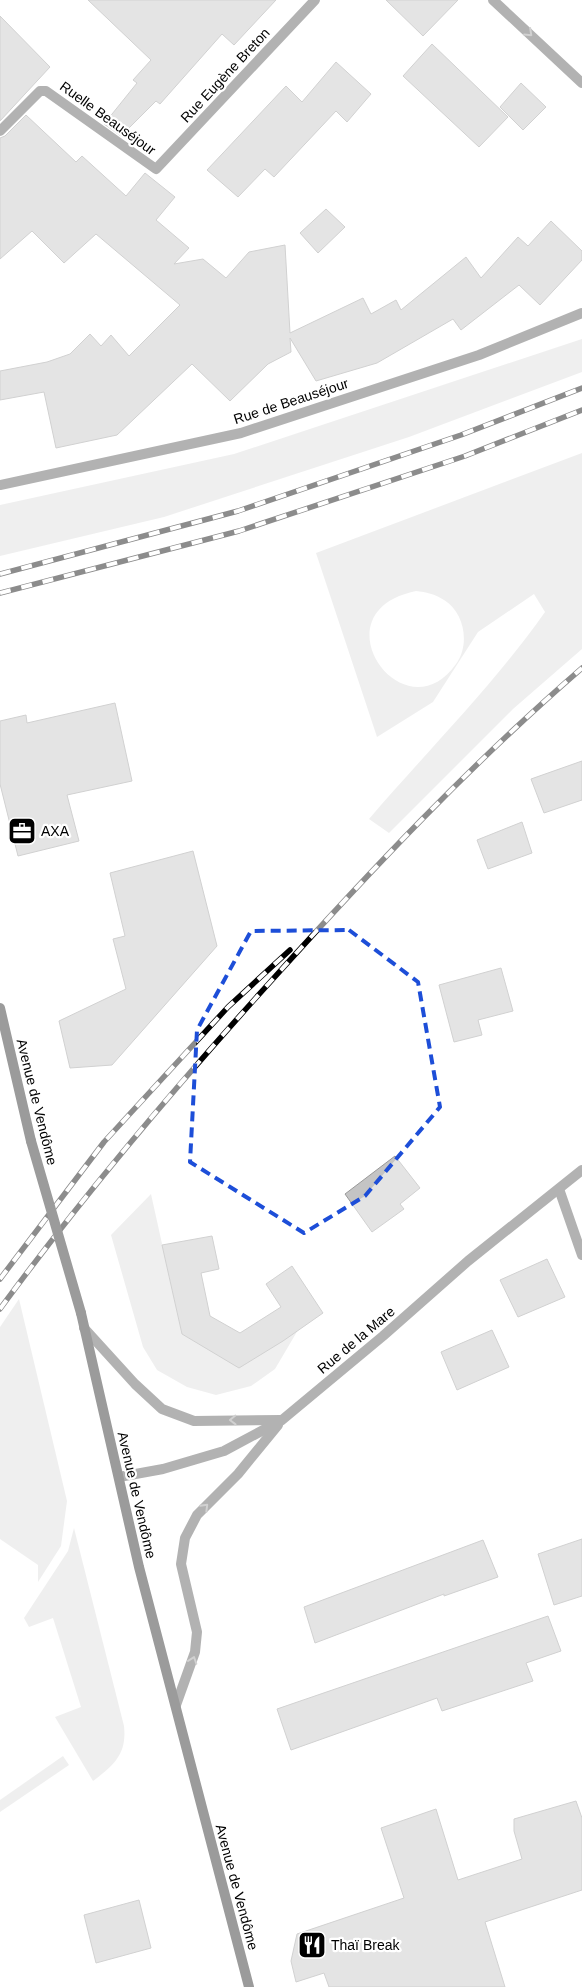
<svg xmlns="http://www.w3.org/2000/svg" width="582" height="1987" font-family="Arial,sans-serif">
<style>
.green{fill:#dcdcdc;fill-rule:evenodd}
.building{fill:#c4c4c4;stroke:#999}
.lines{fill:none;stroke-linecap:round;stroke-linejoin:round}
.minor{stroke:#555;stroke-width:10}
.secondary{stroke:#222;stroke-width:10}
.rail-casing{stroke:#000;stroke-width:5.5}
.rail{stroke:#fff;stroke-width:4;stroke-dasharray:11;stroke-linecap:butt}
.secondary-bridge{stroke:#222;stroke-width:10}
.oneway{stroke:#999}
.marked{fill:none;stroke:#1d4ed8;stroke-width:4;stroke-dasharray:10 6;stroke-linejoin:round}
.labels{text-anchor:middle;stroke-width:4.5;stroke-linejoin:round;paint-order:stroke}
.street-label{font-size:14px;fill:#000;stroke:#fff}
.poi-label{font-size:14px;fill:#000;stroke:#fff;text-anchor:start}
</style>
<rect width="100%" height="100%" fill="#fff"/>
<!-- green -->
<g class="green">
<polygon points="582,339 582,372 409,437 164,517 0,556 0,505 234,454"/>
<path d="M582 453V649L513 709 389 833 369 819C428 750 493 686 545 612L534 594 478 632 433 702 377 737 316 553ZM416 591C426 592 435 594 444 600 465 613 470 645 456 664 404 738 314 612 416 591Z"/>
<polygon points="151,1194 182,1334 239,1367 298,1330 275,1369 251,1386 216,1395 187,1387 157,1370 143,1347 111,1235"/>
<polygon points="19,1299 67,1501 61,1546 38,1582 38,1565 0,1539 0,1327"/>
<path d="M74 1528 124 1726C127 1753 115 1765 93 1781L55 1717 81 1707 53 1618 29 1627 24 1618 68 1551Z"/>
<polygon points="63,1756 69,1765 0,1812 0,1800"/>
</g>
<!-- building -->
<g class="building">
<polygon points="88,0 276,0 234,45 222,34 160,104 156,101 121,136 104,124 137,83 133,80 151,60"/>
<polygon points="386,0 458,0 423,36"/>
<polygon points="0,16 50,67 0,121"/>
<polygon points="432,44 508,117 479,147 403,76"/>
<polygon points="336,62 371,94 347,122 336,111 274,177 265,169 238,197 207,170 286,86 302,102"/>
<polygon points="521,83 546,107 523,130 500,107"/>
<polygon points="26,115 76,162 82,156 126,196 145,173 175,197 156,220 189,248 174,264 203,259 226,278 249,252 285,245 290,333 363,298 371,314 396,300 401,310 466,257 481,278 518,237 528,246 551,221 582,251 582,260 540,305 519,285 461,330 453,319 377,363 316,381 290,338 291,352 268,364 230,401 192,364 117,435 56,448 44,392 0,400 0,371 47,362 70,354 90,334 101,346 111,335 129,356 180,305 96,234 64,263 32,231 0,259 0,138 5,136"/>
<polygon points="326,209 345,227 318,253 300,233"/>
<polygon points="115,703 132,781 67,795 79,841 18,856 0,784 0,721 26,715 27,723"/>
<polygon points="582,761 582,800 544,813 531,779"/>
<polygon points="522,822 532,853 488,869 477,840"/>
<polygon points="193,851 217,946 112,1065 70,1068 59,1021 126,989 113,939 125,936 110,873"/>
<polygon points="501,968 513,1011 478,1020 482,1035 454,1042 439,985"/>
<polygon points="395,1156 420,1188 400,1204 404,1209 372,1232 345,1194"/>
<polygon points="212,1236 219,1269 201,1273 210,1316 240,1333 281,1307 266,1284 292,1266 323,1313 283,1341 239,1368 182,1334 162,1245"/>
<polygon points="547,1259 565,1297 518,1317 500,1280"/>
<polygon points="492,1330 509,1367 457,1390 441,1352"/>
<polygon points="582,1539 582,1596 554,1605 538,1554"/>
<polygon points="483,1540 498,1577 444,1596 444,1594 315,1643 304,1607"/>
<polygon points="548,1616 561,1651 526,1663 533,1681 442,1711 437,1698 291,1750 277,1709"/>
<polygon points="576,1801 582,1818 582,1890 485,1922 505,1987 329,1987 324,1973 296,1982 291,1961 297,1934 404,1898 381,1828 436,1809 458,1880 522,1859 514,1831 514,1819"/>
<polygon points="139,1900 151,1948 96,1963 84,1915"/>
</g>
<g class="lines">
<!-- minor -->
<g class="minor">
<polyline points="493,0 582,83"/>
<polyline points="0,131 40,91 46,91 156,169 315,0"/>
<polyline points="0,485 241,433 479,355 582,313"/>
<polyline points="559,1189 582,1255"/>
<polyline points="84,1328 135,1384 162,1409 194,1421 281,1420"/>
<polyline points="119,1477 163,1469 224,1451 282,1420 383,1336 468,1261 582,1170"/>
<polyline points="176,1705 195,1652 197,1632 181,1564 185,1538 197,1515 238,1474 278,1425"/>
</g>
<!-- secondary -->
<g class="secondary">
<polyline points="0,1008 31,1141"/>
<polyline points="81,1313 139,1567 249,1987"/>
</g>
<defs>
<g id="rail">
<polyline points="0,574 238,511 461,435 582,388"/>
<polyline points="0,593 239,531 465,456 582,410"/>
<polyline points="0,1279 104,1142 228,1007 290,950"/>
<path d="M0 1309C84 1194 177 1085 272 980 371 870 471 764 582 668"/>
</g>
</defs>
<!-- rail casing -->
<use href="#rail" class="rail-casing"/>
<!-- rail -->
<use href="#rail" class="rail"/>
<!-- secondary-bridge -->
<polyline class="secondary-bridge" points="31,1141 81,1313"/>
</g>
<!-- one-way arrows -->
<defs><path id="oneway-chevron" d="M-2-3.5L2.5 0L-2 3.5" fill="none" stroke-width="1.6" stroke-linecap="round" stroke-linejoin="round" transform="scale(1.25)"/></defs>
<g class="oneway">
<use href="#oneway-chevron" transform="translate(529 33) rotate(43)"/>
<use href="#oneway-chevron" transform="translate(233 1420) rotate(179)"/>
<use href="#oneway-chevron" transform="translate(205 1507) rotate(-45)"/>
<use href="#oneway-chevron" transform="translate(193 1660) rotate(-71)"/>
</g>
<!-- marked area -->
<path d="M0 0H582V1987H0ZM349 930 418 982 440 1107 365 1196 304 1233 190 1162 197 1030 251 931Z" fill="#fff" fill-opacity=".55" fill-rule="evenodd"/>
<path class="marked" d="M349 930 418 982 440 1107 365 1196 304 1233 190 1162 197 1030 251 931Z"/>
<!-- icons -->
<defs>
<symbol id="office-square" viewBox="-11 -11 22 22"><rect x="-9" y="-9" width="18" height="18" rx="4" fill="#000" stroke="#fff"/><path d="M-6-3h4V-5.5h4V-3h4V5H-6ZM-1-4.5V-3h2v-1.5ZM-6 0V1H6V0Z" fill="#fff"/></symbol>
<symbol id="restaurant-square" viewBox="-11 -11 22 22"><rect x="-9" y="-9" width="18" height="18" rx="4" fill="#000" stroke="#fff"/><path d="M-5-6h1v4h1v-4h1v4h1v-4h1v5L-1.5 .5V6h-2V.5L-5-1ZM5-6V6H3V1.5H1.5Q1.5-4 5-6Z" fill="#fff"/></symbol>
</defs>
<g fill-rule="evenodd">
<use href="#office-square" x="6" y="815" width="32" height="32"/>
<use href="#restaurant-square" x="296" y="1929" width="32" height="32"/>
</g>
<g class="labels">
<!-- street labels -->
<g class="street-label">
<text transform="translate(225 75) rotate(-47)" y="5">Rue Eugène Breton</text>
<text transform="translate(108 118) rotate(36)" y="5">Ruelle Beauséjour</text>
<text transform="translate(291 401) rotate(-18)" y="5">Rue de Beauséjour</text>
<text transform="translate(37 1102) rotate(76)" y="5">Avenue de Vendôme</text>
<text transform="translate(356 1340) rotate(-40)" y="5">Rue de la Mare</text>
<text transform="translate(137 1495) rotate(77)" y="5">Avenue de Vendôme</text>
<text transform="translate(237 1887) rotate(75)" y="5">Avenue de Vendôme</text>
</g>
<!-- poi labels -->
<g class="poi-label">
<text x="41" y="836">AXA</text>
<text x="331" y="1950">Thaï Break</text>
</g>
</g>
</svg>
